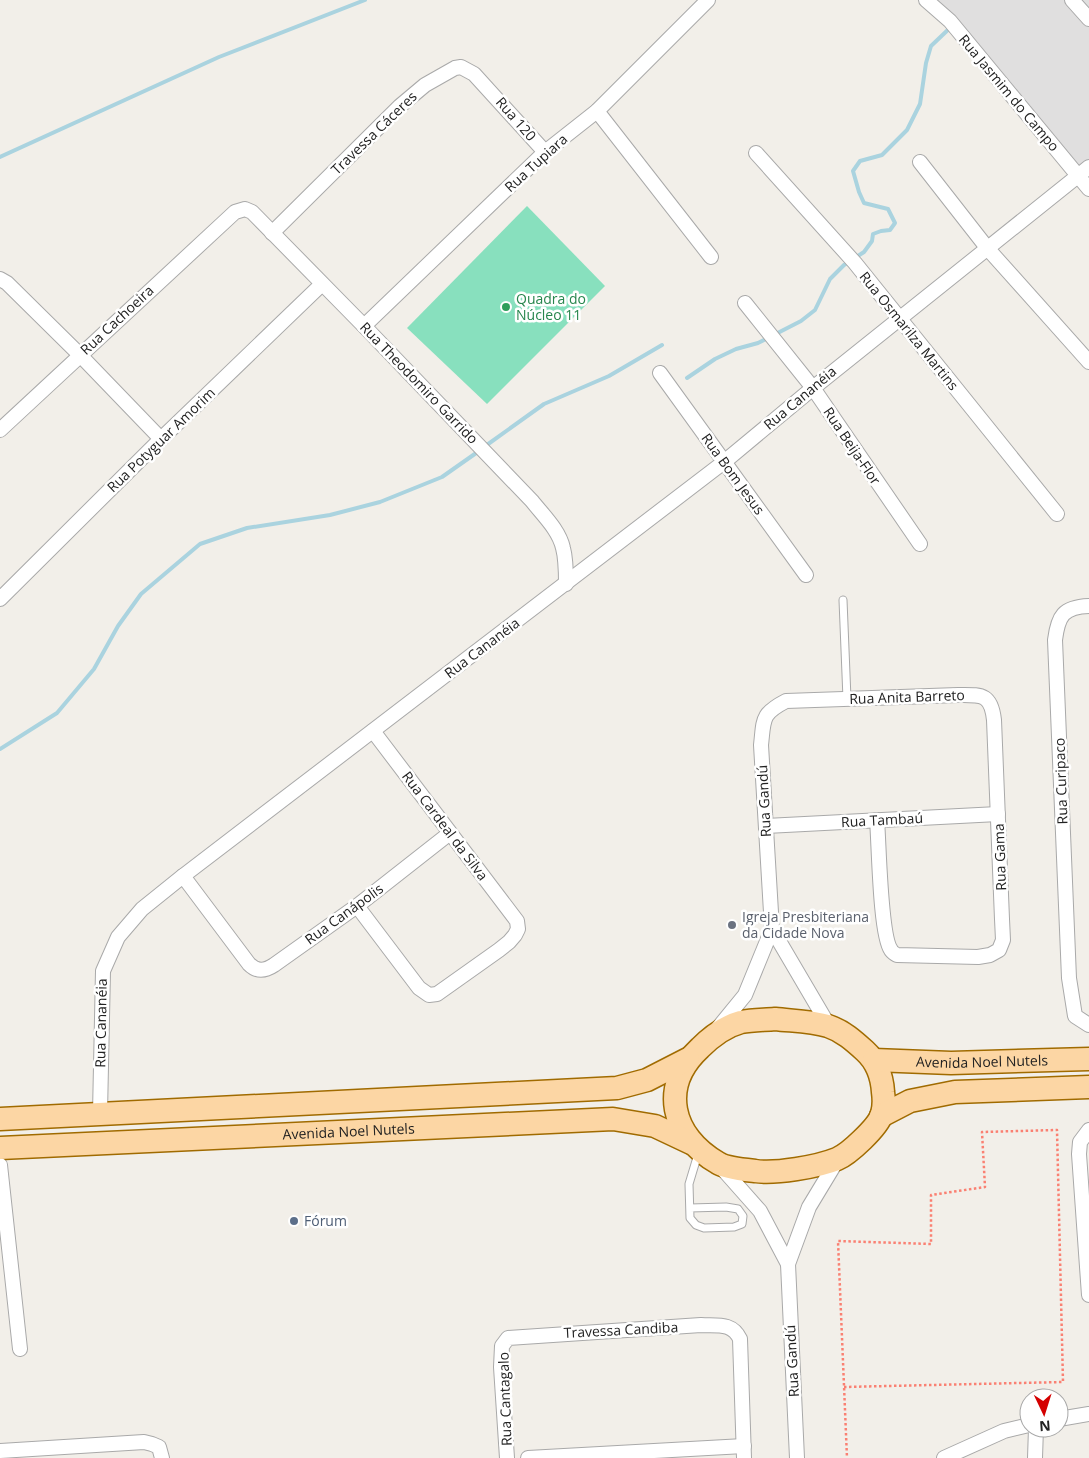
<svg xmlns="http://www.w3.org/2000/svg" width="1089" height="1458" font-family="'Open Sans',sans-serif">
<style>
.residential{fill:#e0dfdf}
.pitch{fill:#88e0be}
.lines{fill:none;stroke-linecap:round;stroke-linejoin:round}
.stream{stroke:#aad3df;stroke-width:4}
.lane-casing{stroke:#a9a9a9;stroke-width:9}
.street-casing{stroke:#a9a9a9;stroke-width:16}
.primary-casing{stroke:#a06b00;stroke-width:25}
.path{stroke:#fa8072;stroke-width:2.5;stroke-dasharray:2.5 2.5;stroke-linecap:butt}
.lane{stroke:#fff;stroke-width:7}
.street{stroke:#fff;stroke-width:14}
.primary{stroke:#fcd6a4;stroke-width:22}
.leisure-dot{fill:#2e9e5b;stroke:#fff;stroke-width:2}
.worship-dot{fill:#6b7280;stroke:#fff;stroke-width:2}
.service-dot{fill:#5c6f8a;stroke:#fff;stroke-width:2}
.labels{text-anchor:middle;stroke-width:5;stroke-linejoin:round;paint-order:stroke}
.street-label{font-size:14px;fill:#222;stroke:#fff}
.leisure-label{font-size:14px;fill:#27864d;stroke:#fff;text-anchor:start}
.worship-label{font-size:14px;fill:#5b616d;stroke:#fff;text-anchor:start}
.service-label{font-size:14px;fill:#4e5e75;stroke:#fff;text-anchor:start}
</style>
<rect width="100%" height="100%" fill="#f2efe9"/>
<!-- residential -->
<polygon class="residential" points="937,0 1089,0 1089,197 1076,182"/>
<!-- pitch -->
<polygon class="pitch" points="527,206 605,286 487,404 407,328"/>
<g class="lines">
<!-- stream -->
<g class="stream">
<polyline points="0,157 219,57 365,0"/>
<polyline points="687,378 715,359 736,349 758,343 801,321 815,310 830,279 844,265 864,252 872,241 873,234 881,231 890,230 895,223 888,209 864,203 859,192 853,171 860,161 882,155 907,130 920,104 926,63 931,46 952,26"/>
<polyline points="484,447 544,404 609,376 662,345"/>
<polyline points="0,749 57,713 94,669 118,626 141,594 200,544 247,528 330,515 380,502 442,477 479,451"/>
</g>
<defs>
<g id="lane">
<polyline points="843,600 847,699"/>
<polyline points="690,1208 726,1207 738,1209 743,1216 742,1224 734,1227 704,1228 696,1225 690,1218 689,1184 698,1154"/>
</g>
<g id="street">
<polyline points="926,0 950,21 1089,189"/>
<polyline points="1072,0 1089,19"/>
<polyline points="597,111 711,257"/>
<polyline points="756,153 855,263 1057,514"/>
<polyline points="920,162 988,249 1089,362"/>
<polyline points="272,233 400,106 425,85 455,68 461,67 474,74 545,152"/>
<polyline points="0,279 7,283 80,355 161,439"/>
<polyline points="745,303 813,388 920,544"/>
<polyline points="364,326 545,152 597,111 708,0"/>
<polyline points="660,373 806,575"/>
<path d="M0 430 235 212 245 209 252 212 364 326 532 501C543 515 559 530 563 548 566 559 566 572 566 584"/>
<polyline points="0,599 161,439 322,284"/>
<path d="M1089 606C1063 607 1058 616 1055 640L1069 978 1075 1016 1089 1025"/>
<polyline points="766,826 998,814"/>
<path d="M183 876 249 964C257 972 265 971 274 965L357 906 450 833"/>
<polyline points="357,906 419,988 429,995 437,994 499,950 509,942 515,935 518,929 517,921 373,731"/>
<path d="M829 1026 772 929 761 745C764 719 761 714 786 701L958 695C981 695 991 693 994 720L1002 919 1003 940 999 950 990 955 978 957 897 955C896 955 891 951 891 950 880 935 879 843 877 820"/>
<polyline points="718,1028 745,995 772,929"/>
<polyline points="100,1113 103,971 118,937 142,909 183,876 724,462 813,388 1089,167"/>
<polyline points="1089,1130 1080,1142 1079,1154 1089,1295"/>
<polyline points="0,1165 20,1349"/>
<polyline points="721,1167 760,1211 788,1264"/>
<polyline points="1059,1419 1089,1414"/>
<polyline points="0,1451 144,1442 152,1444 159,1447 162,1458"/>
<path d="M507 1458 501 1367 502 1346 508 1338 701 1325C717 1326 732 1322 740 1339L744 1458"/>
<polyline points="528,1458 744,1446"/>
<polyline points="797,1458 788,1264 809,1207 838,1159"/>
<polyline points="944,1458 1004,1431 1029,1425"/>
<polyline points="1035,1458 1036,1428"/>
</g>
<g id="primary">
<path d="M775 1019C793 1021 811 1021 828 1026 843 1031 854 1041 865 1051 877 1062 882 1076 883 1092 884 1099 884 1107 882 1114 878 1127 849 1154 837 1159 817 1167 775 1174 755 1171 746 1170 725 1168 718 1163 671 1136 659 1086 700 1048 711 1037 726 1026 741 1022 752 1020 764 1020 775 1019Z"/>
<path id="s1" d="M874 1060 951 1063 1089 1059"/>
<polyline points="881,1116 910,1101 955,1092 1089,1087"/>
<polyline points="0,1119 617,1088 647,1080 688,1059"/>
<path id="s2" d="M0 1148 613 1119 655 1126 691 1143"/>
</g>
</defs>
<!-- lane casing -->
<use href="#lane" class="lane-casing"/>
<!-- street casing -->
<use href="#street" class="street-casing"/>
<!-- primary casing -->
<use href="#primary" class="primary-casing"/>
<!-- path -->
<polyline class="path" points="844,1387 1063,1382 1057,1130 982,1132 985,1187 931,1195 931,1244 838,1241 847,1458"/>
<!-- lane -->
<use href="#lane" class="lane"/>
<!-- street -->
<use href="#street" class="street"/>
<!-- primary -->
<use href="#primary" class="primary"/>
</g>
<!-- markers -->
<circle class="leisure-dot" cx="506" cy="307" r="5"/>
<circle class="worship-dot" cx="732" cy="925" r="5"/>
<circle class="service-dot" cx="294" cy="1221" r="5"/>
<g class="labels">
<!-- street labels -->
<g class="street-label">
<text transform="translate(1009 93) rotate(50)" y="5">Rua Jasmim do Campo</text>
<text transform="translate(516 119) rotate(49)" y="5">Rua 120</text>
<text transform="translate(374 133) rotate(-44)" y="5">Travessa Cáceres</text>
<text transform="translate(536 163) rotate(-42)" y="5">Rua Tupiara</text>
<text transform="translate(117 320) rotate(-43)" y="5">Rua Cachoeira</text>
<text transform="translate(909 331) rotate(51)" y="5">Rua Osmarilza Martins</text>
<text transform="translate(419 383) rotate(46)" y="5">Rua Theodomiro Garrido</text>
<text transform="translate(800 398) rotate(-40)" y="5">Rua Cananéia</text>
<text transform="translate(161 440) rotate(-44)" y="5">Rua Potyguar Amorim</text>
<text transform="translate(852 446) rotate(56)" y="5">Rua Beija-Flor</text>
<text transform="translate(733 474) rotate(54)" y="5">Rua Bom Jesus</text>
<text transform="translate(482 648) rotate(-37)" y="5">Rua Cananéia</text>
<text transform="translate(907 697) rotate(-2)" y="5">Rua Anita Barreto</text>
<text transform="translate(1061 781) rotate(-92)" y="5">Rua Curipaco</text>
<text transform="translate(764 801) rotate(-93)" y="5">Rua Gandú</text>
<text transform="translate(882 820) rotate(-3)" y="5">Rua Tambaú</text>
<text transform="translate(445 826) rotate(53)" y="5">Rua Cardeal da Silva</text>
<text transform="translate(1000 857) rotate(-92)" y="5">Rua Gama</text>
<text transform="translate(344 914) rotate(-36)" y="5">Rua Canápolis</text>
<text transform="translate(101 1023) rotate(-89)" y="5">Rua Cananéia</text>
<text dy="5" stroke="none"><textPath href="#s1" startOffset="108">Avenida Noel Nutels</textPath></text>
<text dy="5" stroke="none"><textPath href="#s2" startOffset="349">Avenida Noel Nutels</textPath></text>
<text transform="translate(621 1330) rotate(-3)" y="5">Travessa Candiba</text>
<text transform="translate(792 1361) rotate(-93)" y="5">Rua Gandú</text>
<text transform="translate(505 1399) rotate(-92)" y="5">Rua Cantagalo</text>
</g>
<!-- leisure labels -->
<g class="leisure-label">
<text x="516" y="304">Quadra do<tspan x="516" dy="16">Núcleo 11</tspan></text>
</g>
<!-- worship labels -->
<g class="worship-label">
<text x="742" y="922">Igreja Presbiteriana<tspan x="742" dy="16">da Cidade Nova</tspan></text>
</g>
<!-- service labels -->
<g class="service-label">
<text x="304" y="1226">Fórum</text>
</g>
</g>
<!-- north arrow -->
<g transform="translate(1044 1413) rotate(176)"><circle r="24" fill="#ffffff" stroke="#a7a7a7"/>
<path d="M0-4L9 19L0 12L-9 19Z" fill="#d40000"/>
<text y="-8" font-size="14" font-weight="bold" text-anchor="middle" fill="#222222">N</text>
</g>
</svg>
